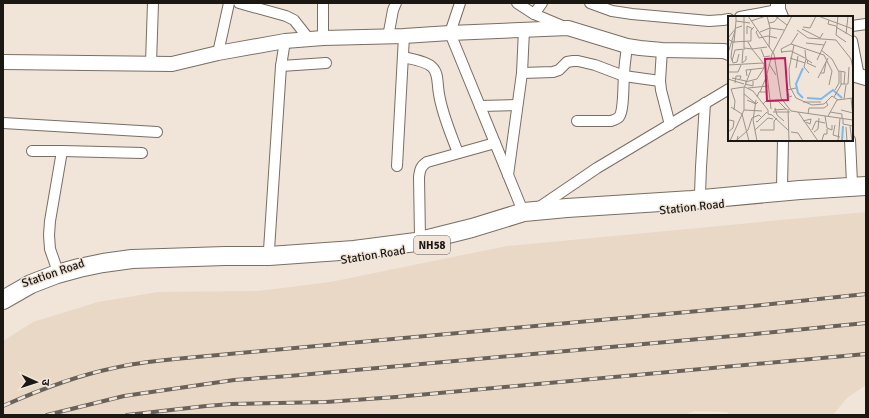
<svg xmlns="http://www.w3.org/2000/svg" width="869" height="418" font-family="Signika,'Noto Sans Devanagari',sans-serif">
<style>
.built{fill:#e9d8c6}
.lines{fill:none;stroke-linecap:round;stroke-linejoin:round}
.street-casing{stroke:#796e64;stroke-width:12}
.secondary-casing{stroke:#796e64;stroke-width:16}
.highway-casing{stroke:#796e64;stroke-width:20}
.street{stroke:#fff;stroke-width:10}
.secondary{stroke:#fff;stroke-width:14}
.highway{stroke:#fff;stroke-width:18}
.rail-casing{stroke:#69625b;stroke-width:4}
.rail{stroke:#f1e5d9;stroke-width:2.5;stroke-dasharray:8;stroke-linecap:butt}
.labels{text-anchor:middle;stroke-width:3;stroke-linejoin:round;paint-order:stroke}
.shield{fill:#f1e5d9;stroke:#5b554e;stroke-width:1}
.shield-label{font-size:11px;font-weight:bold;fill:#1b1713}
.street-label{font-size:12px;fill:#1b1713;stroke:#f1e5d9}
.inset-river{fill:none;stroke:#7cb9eb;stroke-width:2}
.inset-road{fill:none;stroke:#9b938a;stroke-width:1}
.view{fill:#c2185b;fill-opacity:0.15;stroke:#c2185b;stroke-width:2}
.inset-edge{fill:none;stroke:#1b1713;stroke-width:2}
</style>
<rect width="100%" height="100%" fill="#f1e5d9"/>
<!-- built -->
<polygon class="built" points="866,212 866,385 847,398 833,415 730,415 727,412 694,411 685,415 3,415 3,341 33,322 98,302 158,292 258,291 330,282 507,246"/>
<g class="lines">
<defs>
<g id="street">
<polyline points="239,3 286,16 294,20 309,39"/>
<polyline points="460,3 450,33 522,209"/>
<polyline points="517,3 534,14 565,27"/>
<polyline points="590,3 612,11 632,14 709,21 723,20 729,19"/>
<polyline points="534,14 542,3"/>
<polyline points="740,17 778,10"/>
<polyline points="852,26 866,24"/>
<polyline points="388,37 393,10 396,3"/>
<polyline points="323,38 323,3"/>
<polyline points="852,41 859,76"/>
<polyline points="662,50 660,81 661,90 670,125"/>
<polyline points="218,53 229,3"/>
<path d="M403 57C411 59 426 61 432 67 439 73 437 85 439 94 442 114 451 134 458 153"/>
<polyline points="151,63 153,3"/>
<polyline points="281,66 326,63"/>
<polyline points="522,73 553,72 559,70 567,62 573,61 578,61 595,65 624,76 660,81"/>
<polyline points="480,106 517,105"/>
<path d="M577 121H611C614 120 617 119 619 117 624 111 623 85 624 77 624 66 626 56 627 46"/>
<polyline points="3,123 157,132"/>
<polyline points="850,140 852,183"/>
<polyline points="32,151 62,151 142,153"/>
<polyline points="397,166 404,36"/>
<polyline points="508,175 522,73 524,30"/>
<polyline points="782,187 783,140"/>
<polyline points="700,194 701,167 705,103"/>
<polyline points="541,206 597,168 729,89"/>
<path d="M420 238 419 177C420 169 421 166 427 162L495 143"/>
<polyline points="269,250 281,66 285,41"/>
<polyline points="57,269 50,249 49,235 50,221 62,151"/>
</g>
<g id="secondary">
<polyline points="778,3 778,10 781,17"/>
<polyline points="3,62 172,64 218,53 285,41 323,38 404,36 450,33 568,28 627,46 640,48 662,50 724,51 729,53"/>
<polyline points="852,74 866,78"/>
</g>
<polyline id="highway" points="3,300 31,284 57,274 79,268 103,263 132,259 225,256 269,256 354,250 416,242 472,228 524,212 567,208 692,200 800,190 866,186"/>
</defs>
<!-- street casing -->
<use href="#street" class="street-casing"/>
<!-- secondary casing -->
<use href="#secondary" class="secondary-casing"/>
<!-- highway casing -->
<use href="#highway" class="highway-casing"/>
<!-- street -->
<use href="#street" class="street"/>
<!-- secondary -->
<use href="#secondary" class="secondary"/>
<!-- highway -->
<use href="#highway" class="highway"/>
<defs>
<g id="rail">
<path d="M3 406C39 390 75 376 114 368 134 363 155 361 175 359L753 306 866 294"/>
<polyline points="47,415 124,396 234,380 289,376 755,334 866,323"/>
<polyline points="127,415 206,406 232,404 326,402 396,397 866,354"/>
</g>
</defs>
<!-- rail casing -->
<use href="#rail" class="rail-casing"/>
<!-- rail -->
<use href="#rail" class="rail"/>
</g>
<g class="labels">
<!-- shield labels -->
<rect class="shield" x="414" y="236" width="36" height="18" rx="3"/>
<g class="shield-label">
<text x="432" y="249">NH58</text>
</g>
<!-- street labels -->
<g class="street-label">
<text transform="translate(692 207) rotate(-6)" y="4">Station Road</text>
<text transform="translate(373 255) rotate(-9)" y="4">Station Road</text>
<text transform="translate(53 273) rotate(-19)" y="4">Station Road</text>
</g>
</g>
<!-- overview -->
<g transform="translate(728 16)">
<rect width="125" height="125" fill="#f1e5d9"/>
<path class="inset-river" d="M75 52 68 68 70 77 75 82M79 82 93 83 105 74 114 82M114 125 115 110"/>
<path class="inset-road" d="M8 0V5L22 7M16 0V32L24 33 36 48V52L18 54 19 60M20 0 46 38 53 82 63 95 125 104M47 0 59 9M90 0 125 13M110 0 108 19 118 26M101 4 100 8 108 10M23 5 38 0M41 7 46 6 51 0M75 11 82 12 88 0M108 11 125 21M74 13 92 22 95 17M30 14 28 16 31 22 40 20 49 22M69 14 80 22 108 24 123 43 125 53M32 16 42 12 39 0M19 18V10L25 13M118 18 120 0M0 22 8 12 14 10M0 23 5 26 23 25V14L26 11M5 26 3 41 5 47 9 46 11 38M20 26 24 33 39 31M6 27 8 5M78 27 96 29M63 28 70 17M66 29 61 53 62 71 68 82 84 89 96 88 104 80 110 84M41 31 42 12 56 14M33 33 36 41 42 40M15 34 14 47 18 44V40M77 34 78 43 84 47M93 34 104 43 111 56V67L107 74M53 36 63 35 77 42M0 37 7 15M54 37 53 33 63 28 96 39 104 55 101 69M44 38 64 0M62 42 77 47M78 43 76 51 81 57M80 44 79 47 88 51M89 44 98 25M4 45 7 34 17 33M41 48 48 59M0 49 35 47M68 52 70 40M111 55 117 56 116 68M0 56H10L13 49M93 57H96L98 46M4 62 18 65M90 62 100 42M0 63 16 68M17 66 29 63 36 52M7 67 8 60H13L12 63M17 68 25 70V65M113 68H120L121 51M17 71 25 75 40 94V98L44 99 61 115M20 72 40 70M3 73 7 85 6 94M3 73 16 71M32 76 39 59M16 78 27 87M64 80 61 81 59 74 68 72M29 81 31 76H38M106 81 113 69V56M123 82 125 101M116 83 118 69M19 84 28 88 30 86M28 84 25 104 29 125M75 86H93M35 88 38 85H50L58 93M3 91 14 98 21 125M47 92 49 99 56 105M43 93 39 58 44 38M60 93 61 125M16 94 34 95M46 94 59 93M113 94 125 97M45 96H62M70 96 90 125M102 96 114 98V102M80 98 81 92H96L100 89 98 86M97 100 99 112 104 114V109M100 100 109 84 125 82M115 103V108L125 110M28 105 29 106 39 96M75 105 83 103 82 108 78 106M107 109 105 119 112 121M122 110 124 125M118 111 119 125M27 114 40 102 45 103M32 114H46V105L49 102M84 114 88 105 97 107M0 116 5 112 6 105 1 104M63 116 70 117 75 125M86 116 90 113 91 102M10 120 9 124 20 114 24 102 31 99 34 102M94 124 96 118H99V113M2 125 16 94V72L23 54M110 125 112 102"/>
<path class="view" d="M57 42 60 84 39 85 37 43Z"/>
<rect width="125" height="125" class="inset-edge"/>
</g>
<!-- border -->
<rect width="869" height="418" fill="none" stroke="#1b1713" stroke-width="8"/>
<!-- north arrow -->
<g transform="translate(36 382) rotate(93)" stroke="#f1e5d9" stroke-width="3" paint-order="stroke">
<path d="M0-3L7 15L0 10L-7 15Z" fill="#1b1713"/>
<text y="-6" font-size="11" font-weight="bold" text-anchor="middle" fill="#1b1713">उ</text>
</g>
</svg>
